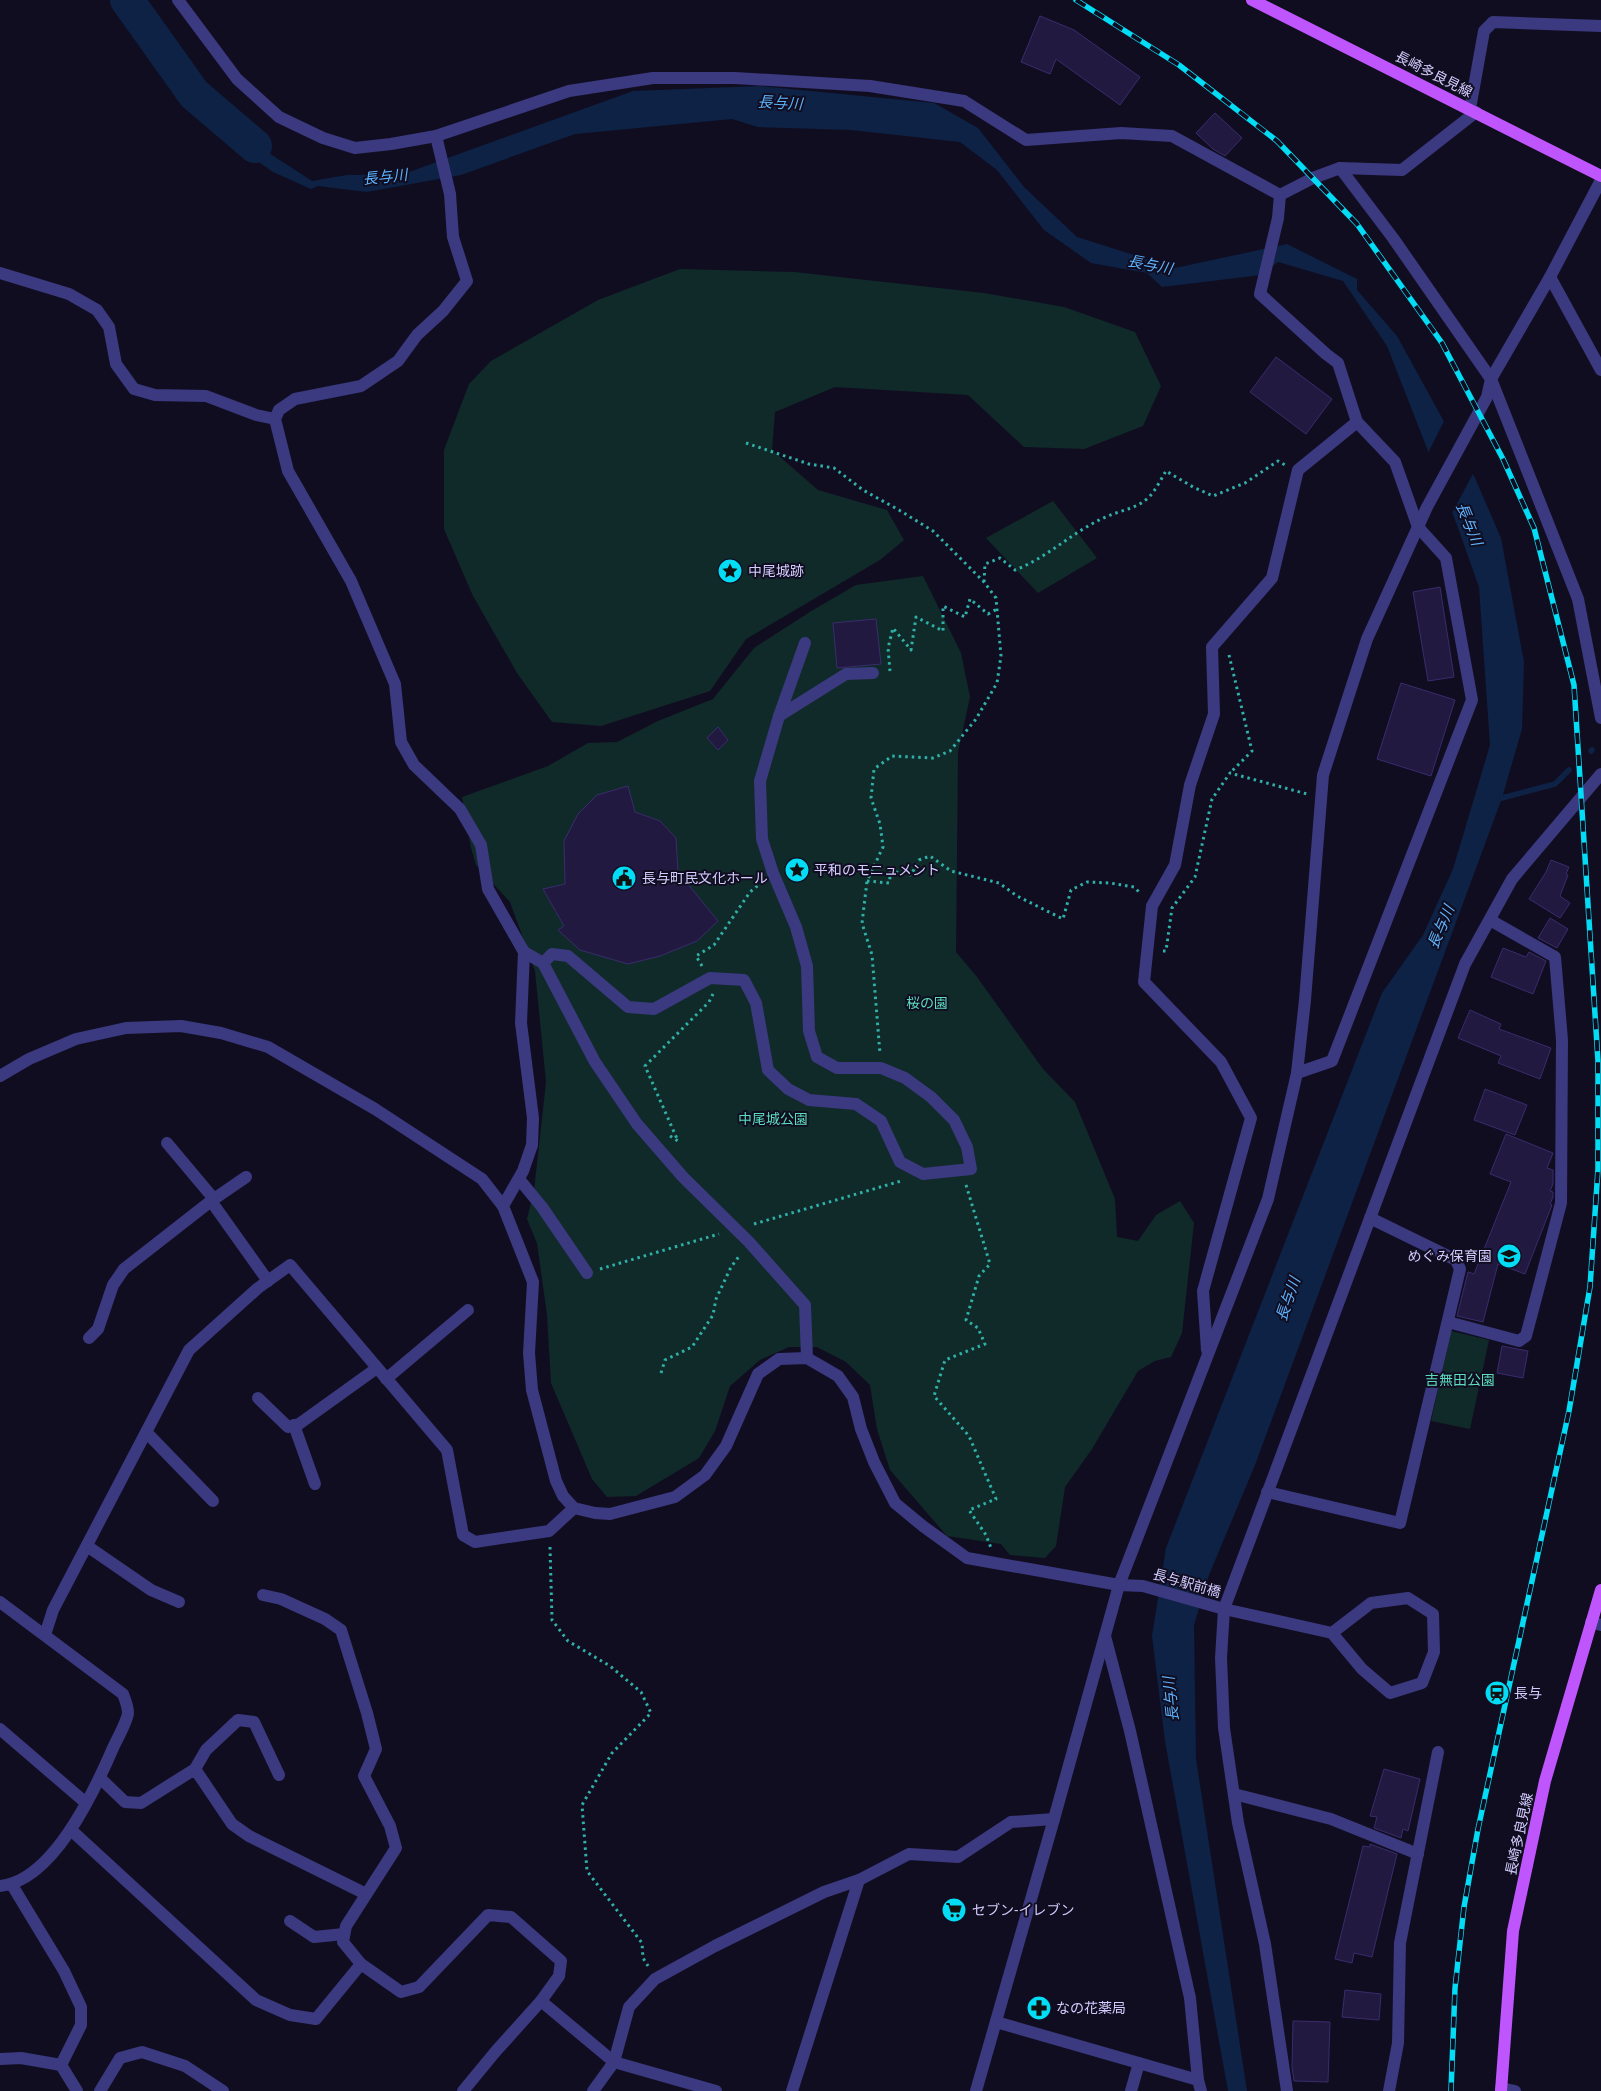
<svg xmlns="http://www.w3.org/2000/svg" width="1601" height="2091" font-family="'Open Sans','Noto Sans JP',sans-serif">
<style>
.green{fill:#102a29}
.water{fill:#0d2245}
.pier{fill:#110d21}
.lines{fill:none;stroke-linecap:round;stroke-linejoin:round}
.stream{stroke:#0d2245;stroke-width:5.5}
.river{stroke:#0d2245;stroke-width:34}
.building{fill:#221941;stroke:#392c6d}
.path{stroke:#2fb1a9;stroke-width:3;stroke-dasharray:2.5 4;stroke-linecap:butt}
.minor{stroke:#3b397f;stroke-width:12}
.major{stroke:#bf56fd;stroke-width:12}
.rail-casing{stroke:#03dcf5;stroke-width:5.5}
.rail{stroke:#110d21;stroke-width:4;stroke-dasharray:11;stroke-linecap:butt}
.labels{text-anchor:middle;stroke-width:4;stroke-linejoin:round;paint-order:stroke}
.street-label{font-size:14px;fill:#d3cdfe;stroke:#110d21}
.poi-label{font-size:14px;fill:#d3cdfe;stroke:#110d21;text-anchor:start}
.park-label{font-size:14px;fill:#5bddbd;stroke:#110d21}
.water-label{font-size:15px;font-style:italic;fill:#5db3fd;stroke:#110d21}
</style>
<rect width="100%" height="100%" fill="#110d21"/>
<!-- green -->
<g class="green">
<polygon points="680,269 794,272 984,293 1064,307 1135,332 1161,386 1143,426 1084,449 1024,447 968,395 835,387 775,412 772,450 818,490 887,510 904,540 880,560 746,639 710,691 601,726 552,722 517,673 473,596 444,529 444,450 469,384 491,361 598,300"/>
<polygon points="1053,501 1097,558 1038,593 986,538"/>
<polygon points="923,576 961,653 970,697 958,752 956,952 977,977 1043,1069 1075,1102 1115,1199 1117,1237 1138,1241 1156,1215 1180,1201 1194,1223 1182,1333 1171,1357 1155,1361 1138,1371 1092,1449 1065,1487 1056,1546 1045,1558 1010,1555 1001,1544 947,1536 890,1470 877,1429 870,1385 846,1362 817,1347 789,1347 760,1360 730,1386 715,1431 699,1458 636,1496 607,1497 592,1479 551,1383 547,1315 537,1243 527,1219 534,1191 546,1082 535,971 510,902 476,865 471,848 462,797 548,766 588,743 617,742 658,721 713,699 754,648 813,610 856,585"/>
<polygon points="1451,1331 1489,1340 1470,1429 1431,1421"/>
</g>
<!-- water -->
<polygon class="water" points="760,86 934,103 978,128 1024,187 1077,237 1175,268 1287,244 1357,279 1357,290 1397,336 1475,478 1501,538 1524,662 1522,729 1502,798 1255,1465 1209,1575 1194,1625 1196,1759 1247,2091 1228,2091 1165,1741 1152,1636 1166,1548 1382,993 1423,935 1453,869 1490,745 1479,587 1457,525 1387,346 1343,281 1278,262 1261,275 1162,287 1147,273 1091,263 1044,230 997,170 960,142 851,130 758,127 732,119 575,134 461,175 367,192 318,186 311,189 273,172 246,153 215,109 272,155 312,181 347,175 391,175 394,172 409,172 633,91"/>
<!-- pier -->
<polygon class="pier" points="1445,419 1474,472 1451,515 1427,455"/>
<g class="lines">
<!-- stream -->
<g class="stream">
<polyline points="1591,751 1592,750"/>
<polyline points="1502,798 1555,784 1569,770"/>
</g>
<!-- river -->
<polyline class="river" points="127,0 194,94 255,146"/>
</g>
<!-- building -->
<g class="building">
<polygon points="1040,16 1074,30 1140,77 1120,105 1056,59 1050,74 1021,62"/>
<polygon points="1215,113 1242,138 1225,156 1213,149 1196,133"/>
<polygon points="1276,357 1332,399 1306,434 1250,392"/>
<polygon points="1440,587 1454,677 1428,681 1413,592"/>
<polygon points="876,619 881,664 837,668 833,623"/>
<polygon points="1401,683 1455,700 1431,776 1377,759"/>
<polygon points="718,727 728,740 718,750 707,738"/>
<polygon points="628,786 635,812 660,821 676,838 678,872 718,921 697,941 660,956 628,964 580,950 558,930 564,926 543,889 565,884 564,841 578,814 597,795"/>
<polygon points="1551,860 1569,867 1566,874 1568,875 1560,896 1570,903 1560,918 1529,899 1546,872"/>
<polygon points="1550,918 1568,929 1557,948 1538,938"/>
<polygon points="1503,948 1526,957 1529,952 1546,961 1533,994 1491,977"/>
<polygon points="1470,1010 1501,1024 1499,1029 1551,1048 1540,1079 1498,1063 1501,1056 1458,1038"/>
<polygon points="1485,1089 1527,1105 1515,1135 1474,1120"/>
<polygon points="1506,1134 1553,1153 1547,1168 1553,1170 1553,1184 1550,1191 1553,1192 1553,1197 1550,1204 1552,1205 1525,1274 1498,1264 1483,1322 1457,1316 1468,1272 1474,1274 1511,1182 1490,1174"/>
<polygon points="1502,1346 1528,1351 1523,1378 1497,1373"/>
<polygon points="1384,1769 1420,1779 1408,1831 1403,1829 1401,1838 1374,1828 1377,1817 1370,1816"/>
<polygon points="1370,1844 1397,1854 1372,1957 1354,1953 1352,1963 1335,1959 1363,1846 1370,1847"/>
<polygon points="1345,1990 1381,1994 1379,2020 1342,2017"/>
<polygon points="1293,2021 1330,2022 1328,2082 1294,2081 1292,2067"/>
</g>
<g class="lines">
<!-- path -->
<g class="path">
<polyline points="746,443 809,464 834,468 863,490 899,510 933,531 984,582 996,598 1001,656 997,683 976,719 950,751 933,758 892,756 874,769 871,798 880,824 883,847 867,881 862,923 872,955 880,1054"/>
<path d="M984 582 985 564 1000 558 1015 570C1049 557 1074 530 1108 516 1122 510 1138 508 1149 497 1156 490 1161 479 1166 471L1193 487 1213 496 1245 483 1278 461 1285 465"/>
<polyline points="1229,655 1252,751 1231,772"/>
<polyline points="890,671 888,648 893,628 911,650 916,617 943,631 943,606 965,617 970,599 988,614 997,609"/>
<polyline points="867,881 889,883 891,871 911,875 919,860 930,856 951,871 999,883 1017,896 1063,919 1071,890 1087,882 1110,883 1134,887 1141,894"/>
<polyline points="1163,951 1166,951 1172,908 1195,877 1212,799 1230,773 1307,794"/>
<polyline points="702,966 696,956 714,945 750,892 761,883"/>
<polyline points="670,1136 678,1141 645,1066 709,1002 713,994"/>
<polyline points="966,1185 990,1264 979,1276 966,1320 978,1328 985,1344 945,1360 934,1396 969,1436 996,1499 969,1510 986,1535 991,1548"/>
<polyline points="754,1224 901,1181"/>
<polyline points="600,1269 719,1234"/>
<polyline points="661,1373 665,1360 692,1347 713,1315 716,1299 731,1267 740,1255"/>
<polyline points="550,1547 552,1620 568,1641 610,1666 641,1692 651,1713 612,1753 582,1805 587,1871 642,1943 643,1958 648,1966"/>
</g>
<!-- minor -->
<g class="minor">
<polyline points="178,0 237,79 279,117 323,138 355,148 391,144 436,136 569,91 653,78 735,78 870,86 964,101 1026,140 1121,133 1172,136 1280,195"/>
<polyline points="1470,109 1484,31 1493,22 1601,26"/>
<polyline points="436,136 450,194 453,237 467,281 443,311 417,335 398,361 361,386 295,399 279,410 275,419 288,471 351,581 395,684 401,742 414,765 460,809 481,845 488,889 524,952 521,1023 533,1118 532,1145 523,1171 503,1206 533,1282 529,1353 532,1390 556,1481 563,1496 574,1508 595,1513 610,1514 675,1497 705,1475 726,1446 758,1374 779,1359 807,1358 838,1376 853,1397 861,1429 874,1462 895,1503 924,1527 967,1558 1119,1585 1143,1586 1224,1609 1332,1633 1362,1669 1390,1693 1422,1683 1434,1652 1433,1614 1408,1598 1371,1603 1332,1633"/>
<polyline points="1340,168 1393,238 1491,379 1578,599 1601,718"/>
<polyline points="1280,195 1313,178 1340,168 1402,170 1476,112"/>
<polyline points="0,273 69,294 97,310 109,327 116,364 134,389 155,395 206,396 256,415 275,419"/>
<polyline points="1550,277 1601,370"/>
<polyline points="779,716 846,674 873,673"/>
<polyline points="524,952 543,963 595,1062 637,1124 683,1177 749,1242 805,1305 807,1358"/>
<polyline points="543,963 552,954 568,956 628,1007 654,1009 710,978 744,980 756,1003 768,1070 788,1089 809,1100 856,1104 881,1121 900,1162 923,1174 971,1169 967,1147 954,1120 931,1097 905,1078 881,1068 837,1068 817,1057 809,1031 807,966 796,927 773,873 762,839 760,781 779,716 805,643"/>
<polyline points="1297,1073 1332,1061 1472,700 1446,558 1418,527 1395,462 1357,422"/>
<polyline points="0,1076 29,1059 76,1039 126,1028 181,1026 221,1033 268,1047 375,1109 482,1179 503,1206"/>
<polyline points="167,1143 214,1199"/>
<polyline points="246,1177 211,1201 268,1281"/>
<polyline points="519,1179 542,1207 587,1273"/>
<polyline points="1448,1322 1519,1341 1526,1336 1561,1203 1562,1040 1555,957 1490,920"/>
<polyline points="89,1338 98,1329 113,1285 124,1269 211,1201"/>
<polyline points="1207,1350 1203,1291 1251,1118 1221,1062 1144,982 1152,906 1175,865 1190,785 1214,714 1212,647 1272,578 1298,470 1357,422 1338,363 1326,354 1260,294 1278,218 1280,195"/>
<polyline points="386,1379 468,1310"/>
<polyline points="258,1398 288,1427 299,1424 377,1368"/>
<polyline points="294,1425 315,1484"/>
<polyline points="147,1433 213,1501"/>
<polyline points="1267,1492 1400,1523 1460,1269 1456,1260 1370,1218"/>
<polyline points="87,1546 151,1590 179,1602"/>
<polyline points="263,1595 281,1599 325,1619 341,1630 367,1713 376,1749 364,1776 390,1826 396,1848 346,1926 343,1942 361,1964 401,1992 419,1987 488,1915 511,1917 561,1961 559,1976 541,2001 614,2062 716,2091"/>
<path d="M0 1602 123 1694C125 1699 128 1707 128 1713 127 1722 117 1739 113 1748 94 1792 53 1881 0 1886"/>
<polyline points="1591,1622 1601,1625"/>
<polyline points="45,1635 53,1610 189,1350 258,1288 290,1265 447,1450 463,1535 475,1542 549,1531 574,1508"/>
<polyline points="1105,1636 1130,1731 1190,1998 1198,2080 1201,2091"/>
<polyline points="0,1729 86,1803"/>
<polyline points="195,1769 206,1750 238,1720 254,1722 279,1775"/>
<polyline points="100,1778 125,1802 141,1803 195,1769 232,1824 249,1836 366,1894"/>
<polyline points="1234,1794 1331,1819 1418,1854"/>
<polyline points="71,1830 256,2000 290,2015 316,2019 361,1964"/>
<polyline points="12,1885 64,1971 81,2007 81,2025 61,2065 77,2091"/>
<polyline points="290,1921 314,1937 344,1934"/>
<polyline points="996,2022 1198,2080"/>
<polyline points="0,2059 21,2058 61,2065"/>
<polyline points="1501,2088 1515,2091"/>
<polyline points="100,2091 120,2058 142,2052 185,2066 223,2091"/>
<polyline points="463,2091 496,2051 541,2001"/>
<polyline points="593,2091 614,2062 629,2007 655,1979 715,1946 824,1892 859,1880 909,1854 958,1857 1011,1822 1054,1819"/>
<polyline points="792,2091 859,1880"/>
<polyline points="976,2091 1054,1819 1119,1585 1268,1199 1297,1073 1305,1000 1323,775 1367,639 1427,507 1487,397 1491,379 1550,277 1601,180"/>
<polyline points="1131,2091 1139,2063"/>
<polyline points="1287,2091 1265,1944 1238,1823 1224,1728 1221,1658 1224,1609 1465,964 1512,879 1601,774"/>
<polyline points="1389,2091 1398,2043 1400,1943 1438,1752"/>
</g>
<!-- major -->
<g class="major">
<polyline points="1252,0 1601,176"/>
<polyline points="1501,2091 1513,1931 1545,1781 1601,1590"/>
</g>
<defs>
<polyline id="rail" points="1076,0 1179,65 1277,141 1357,224 1442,343 1503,459 1534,528 1574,685 1598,1061 1598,1169 1590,1287 1569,1411 1478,1829 1464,1907 1455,1988 1451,2091"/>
</defs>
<!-- rail casing -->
<use href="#rail" class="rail-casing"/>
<!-- rail -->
<use href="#rail" class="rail"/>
</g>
<!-- icons -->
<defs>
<symbol id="sight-disc" viewBox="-11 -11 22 22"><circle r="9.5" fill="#03dcf5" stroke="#110d21"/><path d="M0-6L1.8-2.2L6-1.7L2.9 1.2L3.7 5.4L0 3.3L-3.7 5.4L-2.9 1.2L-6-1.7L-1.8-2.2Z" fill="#111"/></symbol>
<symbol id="civic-disc" viewBox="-11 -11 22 22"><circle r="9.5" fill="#03dcf5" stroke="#110d21"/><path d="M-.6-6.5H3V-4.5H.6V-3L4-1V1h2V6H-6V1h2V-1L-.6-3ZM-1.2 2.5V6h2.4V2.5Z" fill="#111"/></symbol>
<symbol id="school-disc" viewBox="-11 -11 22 22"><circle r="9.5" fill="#03dcf5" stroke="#110d21"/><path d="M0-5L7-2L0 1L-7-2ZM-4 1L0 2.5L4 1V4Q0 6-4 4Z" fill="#111"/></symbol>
<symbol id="station-disc" viewBox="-11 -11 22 22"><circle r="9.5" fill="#03dcf5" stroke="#110d21"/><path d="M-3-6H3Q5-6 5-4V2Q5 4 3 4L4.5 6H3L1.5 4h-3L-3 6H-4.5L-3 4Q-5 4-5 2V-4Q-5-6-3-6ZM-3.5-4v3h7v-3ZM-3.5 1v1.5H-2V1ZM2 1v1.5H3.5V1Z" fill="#111"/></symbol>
<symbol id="supermarket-disc" viewBox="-11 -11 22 22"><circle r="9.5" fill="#03dcf5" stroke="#110d21"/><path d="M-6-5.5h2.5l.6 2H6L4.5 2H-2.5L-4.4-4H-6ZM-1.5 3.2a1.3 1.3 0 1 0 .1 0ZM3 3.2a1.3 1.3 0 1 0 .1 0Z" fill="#111"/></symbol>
<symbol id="pharmacy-disc" viewBox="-11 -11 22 22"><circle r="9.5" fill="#03dcf5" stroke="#110d21"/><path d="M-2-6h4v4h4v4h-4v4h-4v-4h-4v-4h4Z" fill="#111"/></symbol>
</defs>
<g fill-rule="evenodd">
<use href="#sight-disc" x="716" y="557" width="28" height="28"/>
<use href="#sight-disc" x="783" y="856" width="28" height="28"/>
<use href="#civic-disc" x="610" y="864" width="28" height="28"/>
<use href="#school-disc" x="1495" y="1242" width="28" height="28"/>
<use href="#station-disc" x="1483" y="1679" width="28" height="28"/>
<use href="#supermarket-disc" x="940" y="1896" width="28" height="28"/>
<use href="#pharmacy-disc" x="1025" y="1994" width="28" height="28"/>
</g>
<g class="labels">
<!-- street labels -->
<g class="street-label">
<text transform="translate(1434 74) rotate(27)" y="5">長崎多良見線</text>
<text transform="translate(1187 1583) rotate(16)" y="5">長与駅前橋</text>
<text transform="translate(1519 1834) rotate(-78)" y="5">長崎多良見線</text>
</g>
<!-- poi labels -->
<g class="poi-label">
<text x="748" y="576">中尾城跡</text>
<text x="814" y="875">平和のモニュメント</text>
<text x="642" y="883">長与町民文化ホール</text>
<text x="1492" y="1261" text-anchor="end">めぐみ保育園</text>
<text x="1514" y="1698">長与</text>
<text x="972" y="1915">セブン-イレブン</text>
<text x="1056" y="2013">なの花薬局</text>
</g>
<!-- park labels -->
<g class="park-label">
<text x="927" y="1008">桜の園</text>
<text x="773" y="1124">中尾城公園</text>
<text x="1460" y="1385">吉無田公園</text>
</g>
<!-- water labels -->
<g class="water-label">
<text transform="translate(780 103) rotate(3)" y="5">長与川</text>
<text transform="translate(385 177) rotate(-6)" y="5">長与川</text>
<text transform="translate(1150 265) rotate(11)" y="5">長与川</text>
<text transform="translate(1469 524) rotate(68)" y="5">長与川</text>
<text transform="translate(1441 927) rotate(-67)" y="5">長与川</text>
<text transform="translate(1288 1299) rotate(-71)" y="5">長与川</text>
<text transform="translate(1171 1699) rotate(-96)" y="5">長与川</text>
</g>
</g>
</svg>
